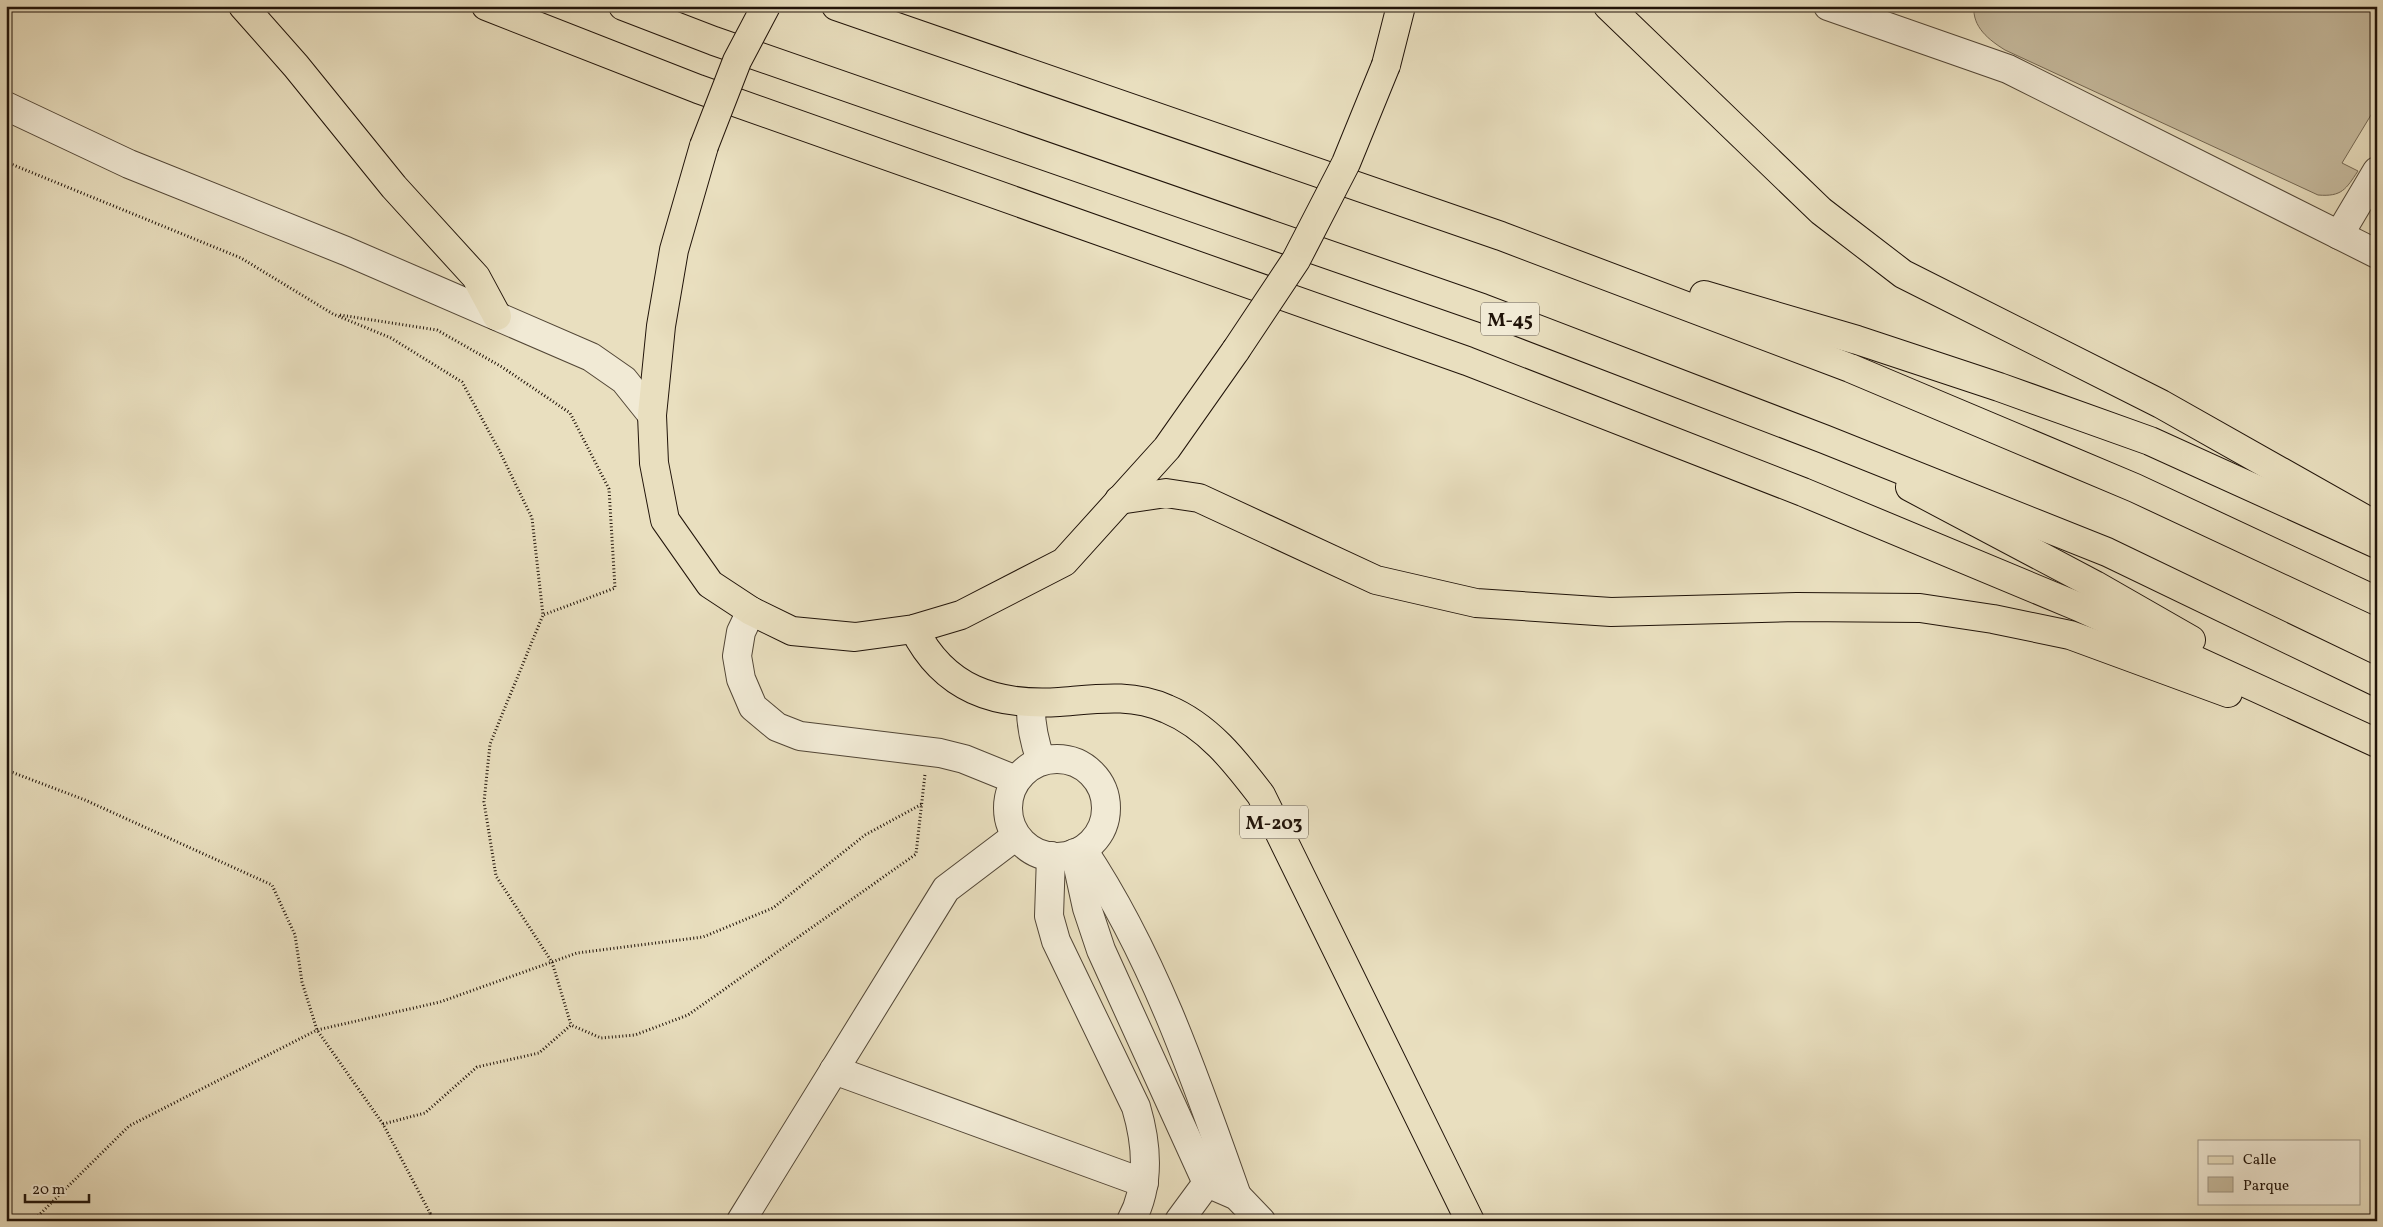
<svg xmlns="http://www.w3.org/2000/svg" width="2383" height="1227" font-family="Vollkorn,serif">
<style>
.green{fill:#c7bca0;stroke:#746854}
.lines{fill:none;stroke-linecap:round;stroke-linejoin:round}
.minor-casing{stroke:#524636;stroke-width:30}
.major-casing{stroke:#201309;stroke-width:30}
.highway-casing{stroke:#201309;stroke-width:30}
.path{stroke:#201309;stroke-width:3;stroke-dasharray:1 2.5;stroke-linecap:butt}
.minor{stroke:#f1ead5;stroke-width:28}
.major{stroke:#e9dfbf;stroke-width:28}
.highway{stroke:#e9dfbf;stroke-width:28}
.major-bridge-casing{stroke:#201309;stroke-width:30;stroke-linecap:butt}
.major-bridge{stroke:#e9dfbf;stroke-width:28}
.labels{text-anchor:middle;stroke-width:4;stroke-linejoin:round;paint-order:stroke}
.shield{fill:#f1ead5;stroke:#5f5446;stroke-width:1}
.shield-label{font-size:19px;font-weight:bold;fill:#201309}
</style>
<rect width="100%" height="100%" fill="#e9dfbf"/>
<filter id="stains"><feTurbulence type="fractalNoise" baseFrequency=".004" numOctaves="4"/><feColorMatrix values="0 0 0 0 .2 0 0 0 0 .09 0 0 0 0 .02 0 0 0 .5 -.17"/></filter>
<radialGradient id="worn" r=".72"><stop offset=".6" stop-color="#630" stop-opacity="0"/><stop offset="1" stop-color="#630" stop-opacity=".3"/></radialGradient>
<!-- green -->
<path class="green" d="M1974 6H2377V105L2342 163 2358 171C2346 189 2342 197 2318 195L2005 50C1989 40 1972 27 1974 6Z"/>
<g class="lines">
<defs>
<g id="minor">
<polyline points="1828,6 2008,69 2377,254"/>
<polyline points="6,106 129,164 346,251 591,357 624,380 652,415"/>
<polyline points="2339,235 2377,171"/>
<polyline points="751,611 741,632 737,656 741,679 753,707 777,727 800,736 940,753 964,759 1016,780"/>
<path d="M1031 703C1030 724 1034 741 1041 761"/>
<circle cx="1057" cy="808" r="49"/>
<path d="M1083 850C1153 955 1195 1077 1237 1196"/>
<polyline points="1075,853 1087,908 1101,950 1207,1183 1237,1196 1261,1221"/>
<path d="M1051 856 1049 916 1056 941 1136 1107C1147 1144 1150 1186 1131 1221"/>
<polyline points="834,1070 1144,1183"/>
<polyline points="741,1221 946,889 1016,836"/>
<polyline points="1179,1221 1207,1183"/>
</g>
<g id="major">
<polyline points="1608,6 1821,211 1903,274 2161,404 2377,526"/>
<polyline points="1386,65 1401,6"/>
<polyline points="704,146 674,250 661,326 652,415 654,463 665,520 710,584 751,611 792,631 855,637 914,629 961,615 1064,562 1167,448 1236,350"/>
<path d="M914 629C944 689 995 706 1059 702 1097 699 1131 693 1167 709 1208 726 1235 761 1261 795L1470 1221"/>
</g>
<g id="highway">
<polyline points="243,6 296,66 394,187 476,277 497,316"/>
<polyline points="486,6 698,89 1467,361 1803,492 2079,607 2377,743"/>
<polyline points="623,6 714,41 1482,308 1824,439 2107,552 2377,682"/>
<polyline points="836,6 1501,236 1850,368 2135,488 2377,601"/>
<polyline points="1704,295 1857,340 1999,387 2150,441 2377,544"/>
<polyline points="1910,487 2095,585 2191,640"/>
<polyline points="1119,500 1166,493 1199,498 1376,580 1476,603 1611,612 1797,607 1920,608 1993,619 2070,635 2228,693"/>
</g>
</defs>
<!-- minor casing -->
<use href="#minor" class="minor-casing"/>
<!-- major casing -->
<use href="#major" class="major-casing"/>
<!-- highway casing -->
<use href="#highway" class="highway-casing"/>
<!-- path -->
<g class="path">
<polyline points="6,162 241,258 333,314 391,338 462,382 499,450 532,518 543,615 490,744 484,802 496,876 552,962 571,1025"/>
<polyline points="340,315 437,330 502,367 570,413 609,489 615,588 543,615"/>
<polyline points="6,770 85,800 272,885 295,935 302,982 317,1030 383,1124 430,1213 426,1221"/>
<polyline points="383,1124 425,1113 477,1067 539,1053 571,1025 601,1038 635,1035 688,1015 916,854 925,774"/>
<polyline points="430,1214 432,1221"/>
<polyline points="33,1221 129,1126 317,1030 440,1002 577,953 703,937 773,908 865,835 922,804"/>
</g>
<!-- minor -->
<use href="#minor" class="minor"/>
<!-- major -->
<use href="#major" class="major"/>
<!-- highway -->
<use href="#highway" class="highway"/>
<defs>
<g id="major-bridge">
<polyline points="704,146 737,61 766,6"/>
<polyline points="1236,350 1296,260 1346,163 1386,65"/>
</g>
</defs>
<!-- major-bridge casing -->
<use href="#major-bridge" class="major-bridge-casing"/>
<!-- major-bridge -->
<use href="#major-bridge" class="major-bridge"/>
</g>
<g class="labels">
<!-- shield labels -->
<g class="shield">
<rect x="1481" y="302.5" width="58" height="33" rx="4"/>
<rect x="1240" y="805.5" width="68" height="33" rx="4"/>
</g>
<g class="shield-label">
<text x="1510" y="326">M-45</text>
<text x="1274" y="829">M-203</text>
</g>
</g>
<!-- margin -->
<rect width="2383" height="1227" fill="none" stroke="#e9dfbf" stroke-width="25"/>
<rect x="8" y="8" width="2368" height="1212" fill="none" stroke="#201309" stroke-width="2.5"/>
<rect x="12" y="12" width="2358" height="1202" fill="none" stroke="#201309"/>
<!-- legend -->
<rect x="2198" y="1140" width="162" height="65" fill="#f1ead5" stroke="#9d9483"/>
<rect x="2208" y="1156" width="25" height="8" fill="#e9dfbf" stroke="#9d9483"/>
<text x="2243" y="1164" font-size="15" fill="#201309">Calle</text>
<rect x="2208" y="1177" width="25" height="15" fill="#c7bca0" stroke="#9d9483"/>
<text x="2243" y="1190" font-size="15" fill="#201309">Parque</text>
<!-- scale -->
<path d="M25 1194v8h64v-8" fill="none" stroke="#201309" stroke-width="2.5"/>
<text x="32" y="1194" font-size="15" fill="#201309" stroke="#f1ead5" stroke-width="4" paint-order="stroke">20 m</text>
<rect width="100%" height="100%" filter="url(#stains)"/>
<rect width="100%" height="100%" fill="url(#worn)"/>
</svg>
